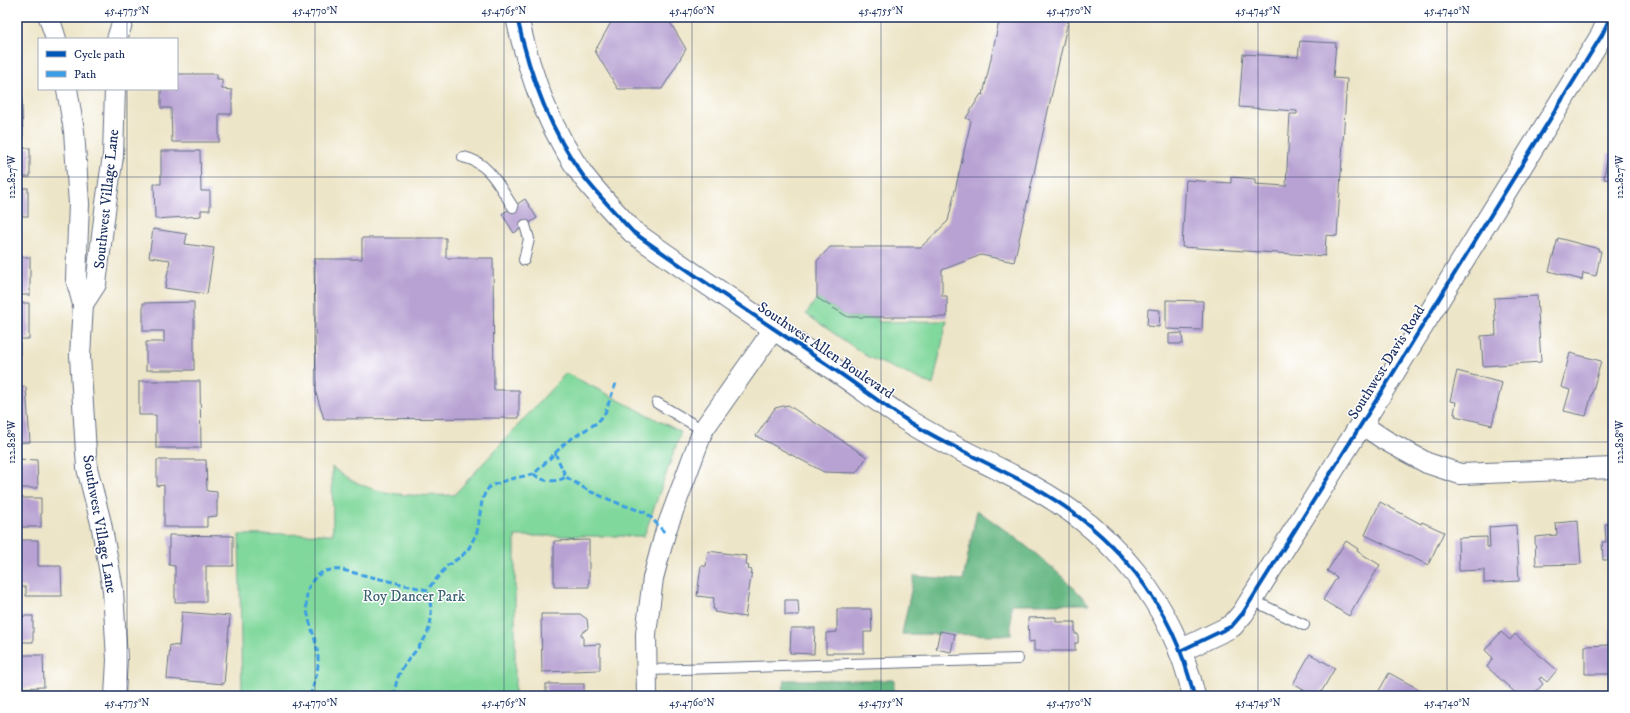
<svg xmlns="http://www.w3.org/2000/svg" width="1630" height="713" font-family="'IM FELL DW Pica',serif">
<style>
.green{fill:#81d89c;stroke:#4e847d}
.forest{fill:#68b884;stroke:#427471}
.building{fill:#b8a2d3}
.lines{fill:none;stroke-linecap:round;stroke-linejoin:round}
.service-casing{stroke:#646f83;stroke-width:12}
.minor-casing{stroke:#646f83;stroke-width:22}
.tertiary-casing{stroke:#646f83;stroke-width:24}
.service{stroke:#fff;stroke-width:10}
.minor{stroke:#fff;stroke-width:20}
.tertiary{stroke:#fff;stroke-width:22}
.quiet{stroke:#3b9de6;stroke-width:3;stroke-dasharray:6 3;stroke-linecap:butt}
.cycleway-casing{stroke:#fff;stroke-width:6}
.cycleway{stroke:#0057b8;stroke-width:4}
.ticks{fill:none;stroke:#1b2f5e;stroke-width:1;stroke-opacity:0.45}
.labels{text-anchor:middle;stroke-width:3;stroke-linejoin:round;paint-order:stroke}
.street-label{font-size:15px;fill:#1b2f5e;stroke:#fff}
.park-label{font-size:15px;fill:#3a6271;stroke:#fff}
.neatline{fill:none;stroke:#1b2f5e;stroke-width:1.5}
.ticks-label{font-size:10px;text-anchor:middle;fill:#1b2f5e}
</style>
<rect width="100%" height="100%" fill="#fff"/>
<filter id="ink" filterUnits="userSpaceOnUse"><feTurbulence type="fractalNoise" baseFrequency=".025" numOctaves="2"/><feDisplacementMap in="SourceGraphic" scale="8" xChannelSelector="R" yChannelSelector="G"/><feConvolveMatrix kernelMatrix="1 2 1 2 8 2 1 2 1" color-interpolation-filters="sRGB"/></filter>
<filter id="wash" filterUnits="userSpaceOnUse"><feTurbulence type="fractalNoise" baseFrequency=".012" numOctaves="4" result="noise"/><feDisplacementMap in="SourceGraphic" scale="16" xChannelSelector="R" yChannelSelector="G"/><feGaussianBlur stdDeviation="0.9" result="paint"/><feColorMatrix in="noise" values="0 0 0 0 0 0 0 0 0 0 0 0 0 0 0 0 0 1.4 0 .05"/><feComposite in="paint" operator="in"/></filter>
<g filter="url(#wash)">
<rect width="100%" height="100%" fill="#ede5c7"/>
<!-- green -->
<g class="green">
<polygon points="817,298 848,317 878,317 878,322 947,321 933,385 868,357 806,314"/>
<path d="M566 373 681 432 644 536H515V696H242L239 535 333 534 332 467C371 498 408 496 454 495Z"/>
</g>
<!-- forest -->
<g class="forest">
<path d="M977 510C1018 539 1056 567 1089 604H1011V635L902 634 914 576 963 580Z"/>
<polygon points="785,680 894,680 894,696 782,696"/>
</g>
<g id="blocks">
<!-- building -->
<g class="building">
<polygon points="614,17 667,17 686,49 662,89 618,89 595,51"/>
<polygon points="1000,17 1069,17 1014,262 981,255 942,270 942,296 947,296 947,317 848,317 817,298 817,261 830,247 921,247 948,221 971,121 966,118 981,94 983,95"/>
<polygon points="1300,41 1336,43 1333,78 1347,79 1337,236 1326,235 1325,256 1182,247 1186,180 1231,183 1231,177 1255,179 1255,184 1286,186 1290,114 1297,114 1297,111 1239,107 1243,54 1298,57"/>
<polygon points="177,74 217,74 217,79 222,79 222,89 232,90 232,114 219,114 219,142 172,142 171,108 161,108 161,89 177,89"/>
<polygon points="17,78 21,78 23,136 17,136"/>
<polygon points="1612,100 1613,100 1613,122 1609,122"/>
<rect x="17" y="148" width="13" height="29"/>
<polygon points="161,151 200,151 201,191 210,191 210,210 201,210 201,216 155,219 154,184 161,184"/>
<polygon points="1608,153 1613,154 1613,180 1604,179"/>
<rect x="17" y="188" width="11" height="28"/>
<polygon points="525,199 537,218 514,233 502,214"/>
<polygon points="153,229 187,234 185,244 214,248 207,294 165,288 170,260 149,257"/>
<polygon points="362,238 446,238 446,258 493,258 494,390 519,390 519,418 324,419 316,393 314,259 362,259"/>
<polygon points="1558,238 1599,249 1598,251 1601,251 1596,276 1583,273 1582,280 1549,271"/>
<rect x="17" y="257" width="13" height="38"/>
<polygon points="1537,296 1541,362 1483,366 1481,336 1496,335 1494,298"/>
<polygon points="1166,300 1203,301 1202,330 1166,329"/>
<polygon points="194,302 194,370 146,370 146,342 164,342 164,331 143,331 143,303"/>
<polygon points="17,303 29,303 29,339 20,339 20,372 17,372"/>
<polygon points="1148,309 1160,310 1159,327 1147,326"/>
<polygon points="1182,333 1183,344 1169,344 1169,334"/>
<polygon points="1570,353 1601,361 1586,416 1564,411 1570,390 1561,387"/>
<polygon points="1457,371 1502,383 1492,425 1455,416 1456,414 1454,414 1456,402 1450,401"/>
<polygon points="139,381 200,381 201,448 156,448 156,415 139,415"/>
<polygon points="17,387 26,387 30,442 17,443"/>
<polygon points="788,405 867,457 856,473 824,472 756,436 775,408"/>
<polygon points="17,459 37,460 38,488 20,488 20,498 41,498 41,527 17,527"/>
<polygon points="157,460 206,460 207,491 217,492 217,516 207,517 207,527 164,527 164,485 157,486"/>
<polygon points="1380,502 1421,524 1422,522 1444,532 1428,565 1365,535"/>
<polygon points="1578,521 1581,564 1536,565 1535,537 1557,535 1556,523"/>
<polygon points="1605,524 1613,524 1613,560 1603,560 1602,542 1606,542"/>
<polygon points="1516,525 1519,581 1484,583 1484,570 1459,571 1458,538 1487,537 1487,547 1490,547 1489,527"/>
<polygon points="169,535 233,536 233,566 206,566 206,602 175,602 175,566 169,565"/>
<polygon points="17,540 38,540 38,566 61,566 62,596 26,596 26,587 17,587"/>
<polygon points="589,540 589,587 554,587 554,541"/>
<polygon points="1346,541 1358,549 1357,551 1380,565 1349,616 1323,600 1337,577 1327,571"/>
<polygon points="708,551 747,556 746,565 749,566 748,569 752,570 745,617 714,612 715,609 713,609 714,598 697,596 701,566 706,566"/>
<polygon points="785,600 798,600 799,615 785,615"/>
<polygon points="837,609 871,609 872,632 864,632 864,653 826,653 826,633 837,632"/>
<polygon points="182,612 230,616 224,684 167,679 170,645 179,646"/>
<polygon points="541,614 580,614 587,619 588,628 581,634 581,636 583,636 583,645 600,644 600,670 542,672"/>
<rect x="17" y="616" width="16" height="26"/>
<polygon points="1056,617 1056,622 1075,622 1075,634 1078,634 1078,643 1075,643 1075,651 1034,651 1034,641 1029,642 1028,618"/>
<polygon points="791,628 815,628 814,654 790,653"/>
<polygon points="1610,629 1613,629 1613,683 1610,683 1610,674 1585,674 1585,646 1610,645"/>
<polygon points="940,631 955,634 951,652 936,649"/>
<polygon points="1501,632 1510,640 1515,634 1557,670 1547,682 1541,677 1539,679 1543,684 1532,696 1519,696 1487,667 1493,658 1485,650"/>
<polygon points="1310,654 1335,668 1319,696 1314,696 1293,684"/>
<polygon points="17,655 43,655 44,687 17,688"/>
<polygon points="1389,673 1424,692 1422,696 1376,696"/>
<rect x="546" y="684" width="38" height="12"/>
</g>
</g>
</g>
<g filter="url(#ink)">
<use href="#blocks" fill-opacity="0" stroke="#646f83" stroke-width="1"/>
<g class="lines">
<defs>
<g id="service">
<path d="M463 157C489 162 499 186 513 207"/>
<polyline points="524,260 529,239 525,225"/>
<polyline points="657,403 703,430"/>
<polyline points="1252,600 1304,625"/>
<polyline points="647,670 1018,659"/>
</g>
<g id="minor">
<polyline points="49,17 56,39"/>
<polyline points="117,39 124,17"/>
<polyline points="67,89 74,131 79,204 76,279 83,304 80,356 87,468 101,523 113,590 117,660 115,696"/>
<polyline points="83,304 96,284 106,203 113,156 115,89"/>
<polyline points="1361,424 1385,440 1427,463 1460,474 1613,468"/>
<polyline points="647,696 646,634 653,578 666,530 703,430 774,329"/>
</g>
<g id="tertiary">
<path d="M517 17C529 73 550 131 584 177 599 196 616 214 633 232 700 280 769 325 838 372 860 387 882 404 905 419 945 445 990 463 1031 486 1114 531 1173 604 1194 696"/>
<path d="M1180 651 1232 626 1243 613C1364 421 1483 229 1602 35L1610 17"/>
</g>
</defs>
<!-- service casing -->
<use href="#service" class="service-casing"/>
<!-- minor casing -->
<use href="#minor" class="minor-casing"/>
<!-- tertiary casing -->
<use href="#tertiary" class="tertiary-casing"/>
<!-- service -->
<use href="#service" class="service"/>
<!-- minor -->
<use href="#minor" class="minor"/>
<!-- tertiary -->
<use href="#tertiary" class="tertiary"/>
<!-- quiet -->
<g class="quiet">
<polyline points="555,453 566,477 589,491 620,504 647,513 665,533"/>
<path d="M534 474C542 482 556 483 566 477"/>
<path d="M310 696C314 683 319 671 318 657 317 632 295 602 314 579 322 570 331 569 342 570L427 590 448 565 462 556 469 548 477 532 482 501 485 493 490 486 510 479 534 474 566 442 598 422 605 413 616 383"/>
<path d="M395 696C394 650 446 650 427 590"/>
</g>
<defs>
<g id="cycleway">
<path d="M517 17C529 73 550 131 584 177 599 196 616 214 633 232 700 280 769 325 838 372 860 387 882 404 905 419 945 445 990 463 1031 486 1114 531 1173 604 1194 696"/>
<path d="M1180 651 1232 626 1243 613C1364 421 1483 229 1602 35L1610 17"/>
</g>
</defs>
<!-- cycleway casing -->
<use href="#cycleway" class="cycleway-casing"/>
<!-- cycleway -->
<use href="#cycleway" class="cycleway"/>
</g>
</g>
<!-- ticks -->
<path class="ticks" d="M127 17V39M315 17V696M504 17V696M692 17V696M881 17V696M1069 17V696M1258 17V696M1447 17V696M127 89V696M17 177H1613M17 442H1613"/>
<g class="labels">
<!-- street labels -->
<g class="street-label">
<text transform="translate(106 199) rotate(-84)" y="5">Southwest Village Lane</text>
<text transform="translate(826 350) rotate(34)" y="5">Southwest Allen Boulevard</text>
<text transform="translate(1386 362) rotate(-58)" y="5">Southwest Davis Road</text>
<text transform="translate(100 524) rotate(80)" y="5">Southwest Village Lane</text>
</g>
<!-- park labels -->
<g class="park-label">
<text x="414" y="601">Roy Dancer Park</text>
</g>
</g>
<!-- margin -->
<rect width="1630" height="713" fill="none" stroke="#fff" stroke-width="44"/>
<!-- legend -->
<rect x="38" y="38" width="140" height="52" fill="#ffffff" stroke="#a4acbf"/>
<rect x="46" y="51" width="20" height="6" fill="#0057b8" stroke="#a4acbf"/>
<text x="74" y="58" font-size="12" fill="#1b2f5e">Cycle path</text>
<rect x="46" y="71" width="20" height="6" fill="#3b9de6" stroke="#a4acbf"/>
<text x="74" y="78" font-size="12" fill="#1b2f5e">Path</text>
<rect x="22" y="22" width="1586" height="669" class="neatline"/>
<g class="ticks-label">
<text x="127" y="14">45.4775°N</text>
<text x="315" y="14">45.4770°N</text>
<text x="504" y="14">45.4765°N</text>
<text x="692" y="14">45.4760°N</text>
<text x="881" y="14">45.4755°N</text>
<text x="1069" y="14">45.4750°N</text>
<text x="1258" y="14">45.4745°N</text>
<text x="1447" y="14">45.4740°N</text>
<text transform="translate(1619 177) rotate(-90)" y="4">122.827°W</text>
<text transform="translate(11 177) rotate(-90)" y="4">122.827°W</text>
<text transform="translate(1619 442) rotate(-90)" y="4">122.828°W</text>
<text transform="translate(11 442) rotate(-90)" y="4">122.828°W</text>
<text x="127" y="706">45.4775°N</text>
<text x="315" y="706">45.4770°N</text>
<text x="504" y="706">45.4765°N</text>
<text x="692" y="706">45.4760°N</text>
<text x="881" y="706">45.4755°N</text>
<text x="1069" y="706">45.4750°N</text>
<text x="1258" y="706">45.4745°N</text>
<text x="1447" y="706">45.4740°N</text>
</g>
</svg>
